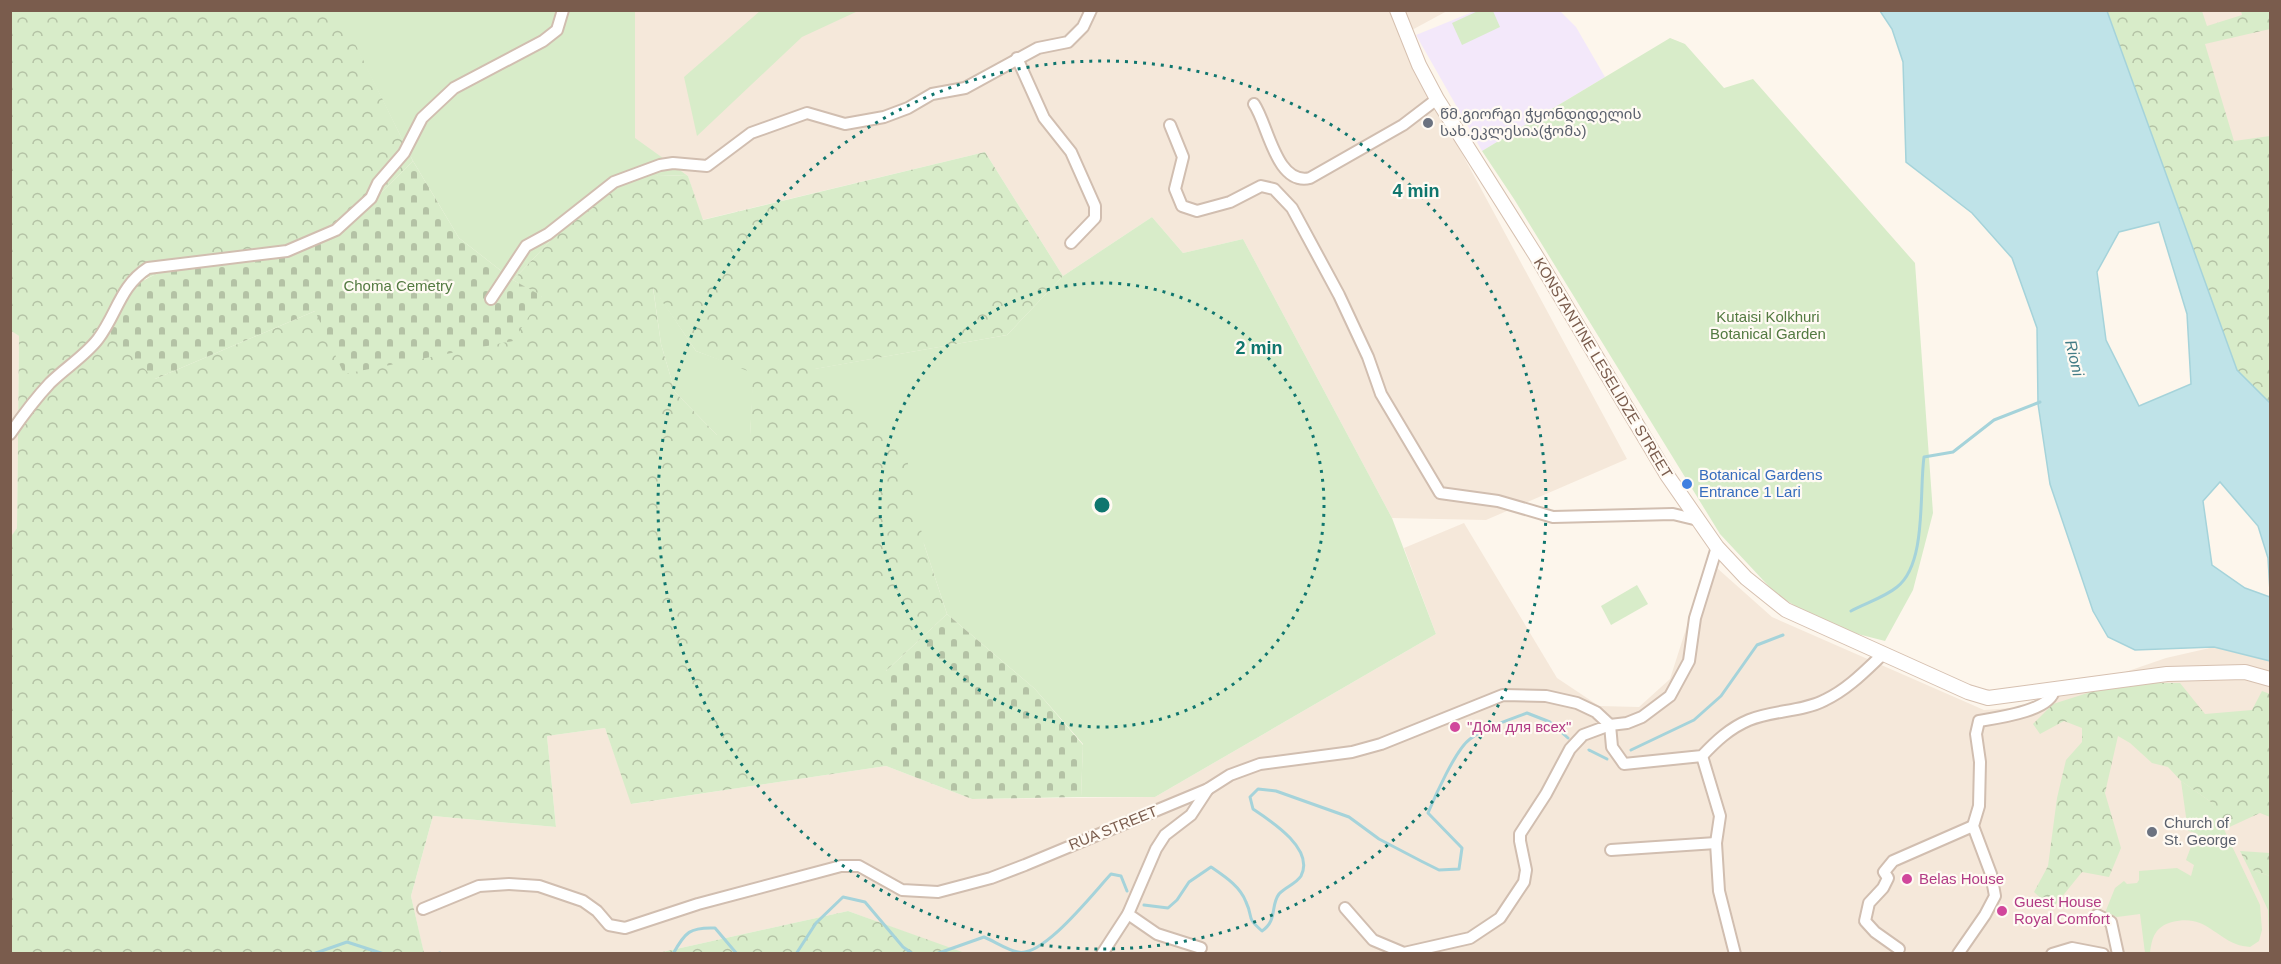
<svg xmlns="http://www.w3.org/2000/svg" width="2281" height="964" font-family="Helvetica,'Noto Sans Georgian',sans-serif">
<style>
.residential{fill:#f5e8da}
.education{fill:#f3e8fa}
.green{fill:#d8ecc9}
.forest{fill:url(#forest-crowns);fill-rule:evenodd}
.cemetery{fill:url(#cemetery-stones)}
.water{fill:#bfe3e8;stroke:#a5d3da;stroke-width:1.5;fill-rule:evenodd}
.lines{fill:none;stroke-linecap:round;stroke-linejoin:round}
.stream{stroke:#a5d3da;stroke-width:3}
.minor-casing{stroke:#d1beb0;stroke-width:14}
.secondary-casing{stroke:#d6c0b0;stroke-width:16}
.minor{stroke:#fff;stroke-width:10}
.secondary{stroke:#fff;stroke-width:14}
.ring{fill:none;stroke:#0f766e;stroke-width:3;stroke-dasharray:3 6}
.worship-dot{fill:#6b7280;stroke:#fffaf3;stroke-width:2}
.shop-dot{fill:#3f7fe0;stroke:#fffaf3;stroke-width:2}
.hotel-dot{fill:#d1479c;stroke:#fffaf3;stroke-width:2}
.labels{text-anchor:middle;stroke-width:4.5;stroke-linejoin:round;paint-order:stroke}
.worship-label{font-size:15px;fill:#5b616d;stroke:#fffaf3;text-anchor:start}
.park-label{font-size:15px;fill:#537a41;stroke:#fffaf3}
.street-label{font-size:15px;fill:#7a5c4d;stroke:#fffaf3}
.shop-label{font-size:15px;fill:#366cbe;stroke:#fffaf3;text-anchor:start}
.hotel-label{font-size:15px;fill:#b23c85;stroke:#fffaf3;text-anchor:start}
.water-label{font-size:16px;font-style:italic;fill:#437c86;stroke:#fffaf3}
.centre{fill:#0f766e;stroke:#fffaf3;stroke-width:3}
.ring-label{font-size:18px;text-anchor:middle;font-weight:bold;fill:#0f766e;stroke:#fffaf3;stroke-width:4.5;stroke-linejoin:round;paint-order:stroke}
</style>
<defs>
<pattern id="forest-crowns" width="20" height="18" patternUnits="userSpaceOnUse" patternTransform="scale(1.5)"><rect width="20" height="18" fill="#d8ecc9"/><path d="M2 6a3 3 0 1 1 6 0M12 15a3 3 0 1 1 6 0" fill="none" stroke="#b4c2a5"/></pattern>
<pattern id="cemetery-stones" width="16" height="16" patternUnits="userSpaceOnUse" patternTransform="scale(1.5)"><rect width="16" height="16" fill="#d8ecc9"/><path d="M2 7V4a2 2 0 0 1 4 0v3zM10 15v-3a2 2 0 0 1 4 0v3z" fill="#b4c2a5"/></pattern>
</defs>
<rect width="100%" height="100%" fill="#fdf6ec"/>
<!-- residential -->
<g class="residential">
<polygon points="635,11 1447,11 1399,37 1627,459 1486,520 1392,518 1243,239 1183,253 1152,217 1063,276 985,152 702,220 688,176 635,139"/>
<polygon points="2180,11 2270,11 2270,184 2237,190"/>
<polygon points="11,330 19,336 17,528 11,538"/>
<polygon points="1464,523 1557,678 1599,706 1639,707 1670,679 1708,560 1772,617 1984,710 2024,707 2166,658 2214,647 2270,661 2270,953 965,954 848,911 658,953 424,954 411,896 433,816 556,827 547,736 605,728 632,804 886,766 972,799 1155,797 1436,634 1404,548"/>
</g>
<!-- education -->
<polygon class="education" points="1475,11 1560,11 1576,27 1605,77 1482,151 1416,35"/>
<!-- green -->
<g class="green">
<polygon points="343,10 635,11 635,138 688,176 658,175 552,239 513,280 459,238 413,161 340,15"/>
<polygon points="1480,10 1493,11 1500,27 1462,45 1452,23"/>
<polygon points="760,11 858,11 802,37 697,136 684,77"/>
<polygon points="1670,38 1685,44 1724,88 1753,79 1915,263 1933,513 1913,590 1885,641 1846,631 1797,607 1776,594 1720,534 1514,199 1482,151"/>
<polygon points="1152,217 1183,253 1243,239 1392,518 1436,634 1155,797 1081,797 1083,744 1035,689 947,614 924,544 814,369 1007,335 1063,276"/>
<polygon points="653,287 696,351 754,372 750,435 717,435 675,392 661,344"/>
<polygon points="1637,585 1648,604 1611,625 1601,606"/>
<path d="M2181 781 2211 802 2260 905 2262 930 2259 941 2250 947C2246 946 2240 946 2236 944 2212 934 2203 914 2172 922 2155 927 2152 937 2150 953H2145L2140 914 2117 917 2105 913 2115 888 2124 881 2127 884 2137 883 2139 880V871L2177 868 2191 876 2194 865 2186 860 2196 833 2188 831Z"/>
<polygon points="2249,869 2270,876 2270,935 2269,934 2268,910"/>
</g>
<!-- forest -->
<g class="forest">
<path d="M10 11H343L341 15 413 161 341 233 290 255 162 272 144 279 155 379 315 311 542 297 513 280 552 239 609 194 658 175 688 176 703 220 985 152 1063 276 1007 335 815 369 904 444 924 544 947 614 886 671V766L631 804 605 728 547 736 556 827 433 816 411 896 424 953H11L10 538 17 528 19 336 10 330ZM653 288 696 351 753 373 750 435H717L675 392 661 344Z"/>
<polygon points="2107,11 2202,11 2207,26 2242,15 2241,11 2270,11 2270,29 2205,44 2234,141 2270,136 2270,403 2237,370"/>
<polygon points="2136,683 2180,683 2205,714 2252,710 2262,691 2270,694 2270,817 2260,813 2223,830 2211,802 2181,781 2168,767 2152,763 2130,743 2118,736 2105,793 2121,848 2109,877 2082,872 2052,909 2034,892 2048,866 2057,798 2066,760 2082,742 2082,728 2064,721 2040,734 2033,724 2053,704 2100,689"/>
<polygon points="2240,851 2270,853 2270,876 2249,869"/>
<polygon points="848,911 965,953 658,953"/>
</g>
<!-- cemetery -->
<g class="cemetery">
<path d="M413 161 459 238 513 280 542 296 513 341 344 374 315 311 155 379 108 333C124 301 126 285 162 272L290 255 341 233Z"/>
<polygon points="947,614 1035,689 1083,745 1081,797 972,799 886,766 886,671"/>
</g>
<!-- water -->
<path class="water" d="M1880 11H2107L2237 370 2270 403V592L2268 558 2258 526 2220 482 2203 501 2212 565 2245 588 2270 597V661L2214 647 2135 650 2108 637 2093 611 2050 484 2038 404 2037 328 2012 258 1972 213 1906 162 1903 62 1892 29ZM2159 222 2187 314 2191 384 2139 406 2106 340 2097 272 2119 232Z"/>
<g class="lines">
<!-- stream -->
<g class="stream">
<path d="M1851 611C1866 603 1885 597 1897 587 1927 564 1919 492 1924 457L1953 452 1994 420 2040 402"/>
<polyline points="1589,750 1607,759"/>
<polyline points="1631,750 1694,720 1721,696 1757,645 1783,635"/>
<path d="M1144 905 1168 908 1177 900 1189 882 1211 867C1224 876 1240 886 1246 902 1254 919 1245 916 1262 931 1278 920 1270 906 1279 894 1285 887 1296 884 1301 876 1315 849 1271 821 1253 809L1250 797 1258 789 1276 791 1349 817 1379 839 1421 861 1439 870 1459 869 1462 848 1428 813C1435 796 1456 749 1470 739 1486 727 1509 720 1527 713L1550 722 1568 738"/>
<polyline points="313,954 347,942 384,954"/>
<polyline points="437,954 440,953"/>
<path d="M673 954C685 932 690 927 715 928L737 954"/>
<polyline points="796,954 816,923 843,897 865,902 903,947 913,954"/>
<path d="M936 954 984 937C994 941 1007 950 1018 952 1043 958 1094 892 1111 874L1121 876 1127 891"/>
</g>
<defs>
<g id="minor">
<polyline points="1017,58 1044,118 1071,152 1095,206 1095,218 1071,243"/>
<path d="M1254 104C1268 124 1276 186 1310 178L1403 125 1437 99"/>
<polyline points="1170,125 1183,157 1175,189 1182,206 1197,211 1230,202 1261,186 1274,189 1292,208 1339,295 1368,357 1381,394 1440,493 1498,501 1553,517 1673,514 1698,520"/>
<polyline points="491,299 526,246 548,234 614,182 660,165 673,163 707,166 751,133 807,113 845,124 884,117 908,108 932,94 965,88 1038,48 1068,42 1083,27 1091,10"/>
<path d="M10 434C23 415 35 399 50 383 65 368 85 356 98 339 117 314 120 286 148 268L287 251 336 230 371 198 378 183 404 153 422 118 454 88 543 41 557 30 563 10"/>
<path d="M1717 547 1695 618 1689 661 1670 696 1642 717 1627 723 1610 725 1612 747 1624 764 1702 756C1716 741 1730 728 1749 720 1773 710 1802 712 1825 700 1848 689 1865 671 1883 654"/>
<polyline points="1702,756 1720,816 1716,843 1719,891 1735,954"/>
<polyline points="1611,850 1716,843"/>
<polyline points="423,909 479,886 509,884 539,886 583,901 597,911 609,925 625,928 698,904 841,866 859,866 902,890 938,892 991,878 1025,865 1208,789 1230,775 1260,764 1352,752 1381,744 1503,695 1546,696 1577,703 1596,712 1610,725 1583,735 1570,749 1546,794 1520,834 1520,841 1526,870 1524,882 1500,918 1470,938 1404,953 1373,940 1345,908"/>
<polyline points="1128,914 1157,934 1201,948"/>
<polyline points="2097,915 2111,922 2118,954"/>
<polyline points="1899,949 1875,932 1865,921 1869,903 1883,888 1888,878 1884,872 1893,861 1973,826"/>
<polyline points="1102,954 1128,914 1156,849 1165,835 1191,815 1208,789"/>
<path d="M1958 954 1985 915 1995 896 1991 874 1973 826 1979 806 1980 762 1976 734 1979 721C1997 718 2051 711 2054 690"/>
<polyline points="2052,954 2072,948 2103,954"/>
</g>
<polyline id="secondary" points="1397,10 1419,65 1437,99 1535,254 1667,475 1717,547 1746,578 1786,610 1968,692 1988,698 2167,674 2245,672 2270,679"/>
</defs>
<!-- minor casing -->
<use href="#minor" class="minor-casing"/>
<!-- secondary casing -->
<use href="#secondary" class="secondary-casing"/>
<!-- minor -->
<use href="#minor" class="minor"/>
<!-- secondary -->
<use href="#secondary" class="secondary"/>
</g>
<!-- distance rings -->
<g class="ring">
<circle cx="1102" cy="505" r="222"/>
<circle cx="1102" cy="505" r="444"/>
</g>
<!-- markers -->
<g class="worship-dot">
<circle cx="1428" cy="123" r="6"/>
<circle cx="2152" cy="832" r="6"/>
</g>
<circle class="shop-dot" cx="1687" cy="484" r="6"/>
<g class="hotel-dot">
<circle cx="1455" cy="727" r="6"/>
<circle cx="1907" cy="879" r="6"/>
<circle cx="2002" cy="911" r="6"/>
</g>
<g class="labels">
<!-- worship labels -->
<g class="worship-label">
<text x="1440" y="119">წმ.გიორგი ჭყონდიდელის<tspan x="1440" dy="17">სახ.ეკლესია(ჭომა)</tspan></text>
<text x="2164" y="828">Church of<tspan x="2164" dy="17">St. George</tspan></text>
</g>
<!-- park labels -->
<g class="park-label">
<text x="398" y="291">Choma Cemetry</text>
<text x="1768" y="322">Kutaisi Kolkhuri<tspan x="1768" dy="17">Botanical Garden</tspan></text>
</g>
<!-- street labels -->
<g class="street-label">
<text transform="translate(1603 368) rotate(59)" y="5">KONSTANTINE LESELIDZE STREET</text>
<text transform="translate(1113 828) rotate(-22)" y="5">RUA STREET</text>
</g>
<!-- shop labels -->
<g class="shop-label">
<text x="1699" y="480">Botanical Gardens<tspan x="1699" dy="17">Entrance 1 Lari</tspan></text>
</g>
<!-- hotel labels -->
<g class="hotel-label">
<text x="1467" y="732">"Дом для всех"</text>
<text x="1919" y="884">Belas House</text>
<text x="2014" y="907">Guest House<tspan x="2014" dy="17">Royal Comfort</tspan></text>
</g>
<!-- water labels -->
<g class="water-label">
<text transform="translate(2075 358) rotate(77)" y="6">Rioni</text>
</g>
</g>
<circle cx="1102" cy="505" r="9" class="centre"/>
<g class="ring-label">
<text x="1416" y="197">4 min</text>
<text x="1259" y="354">2 min</text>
</g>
<!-- border -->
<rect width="2281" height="964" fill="none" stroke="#7a5c4d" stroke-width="24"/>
</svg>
